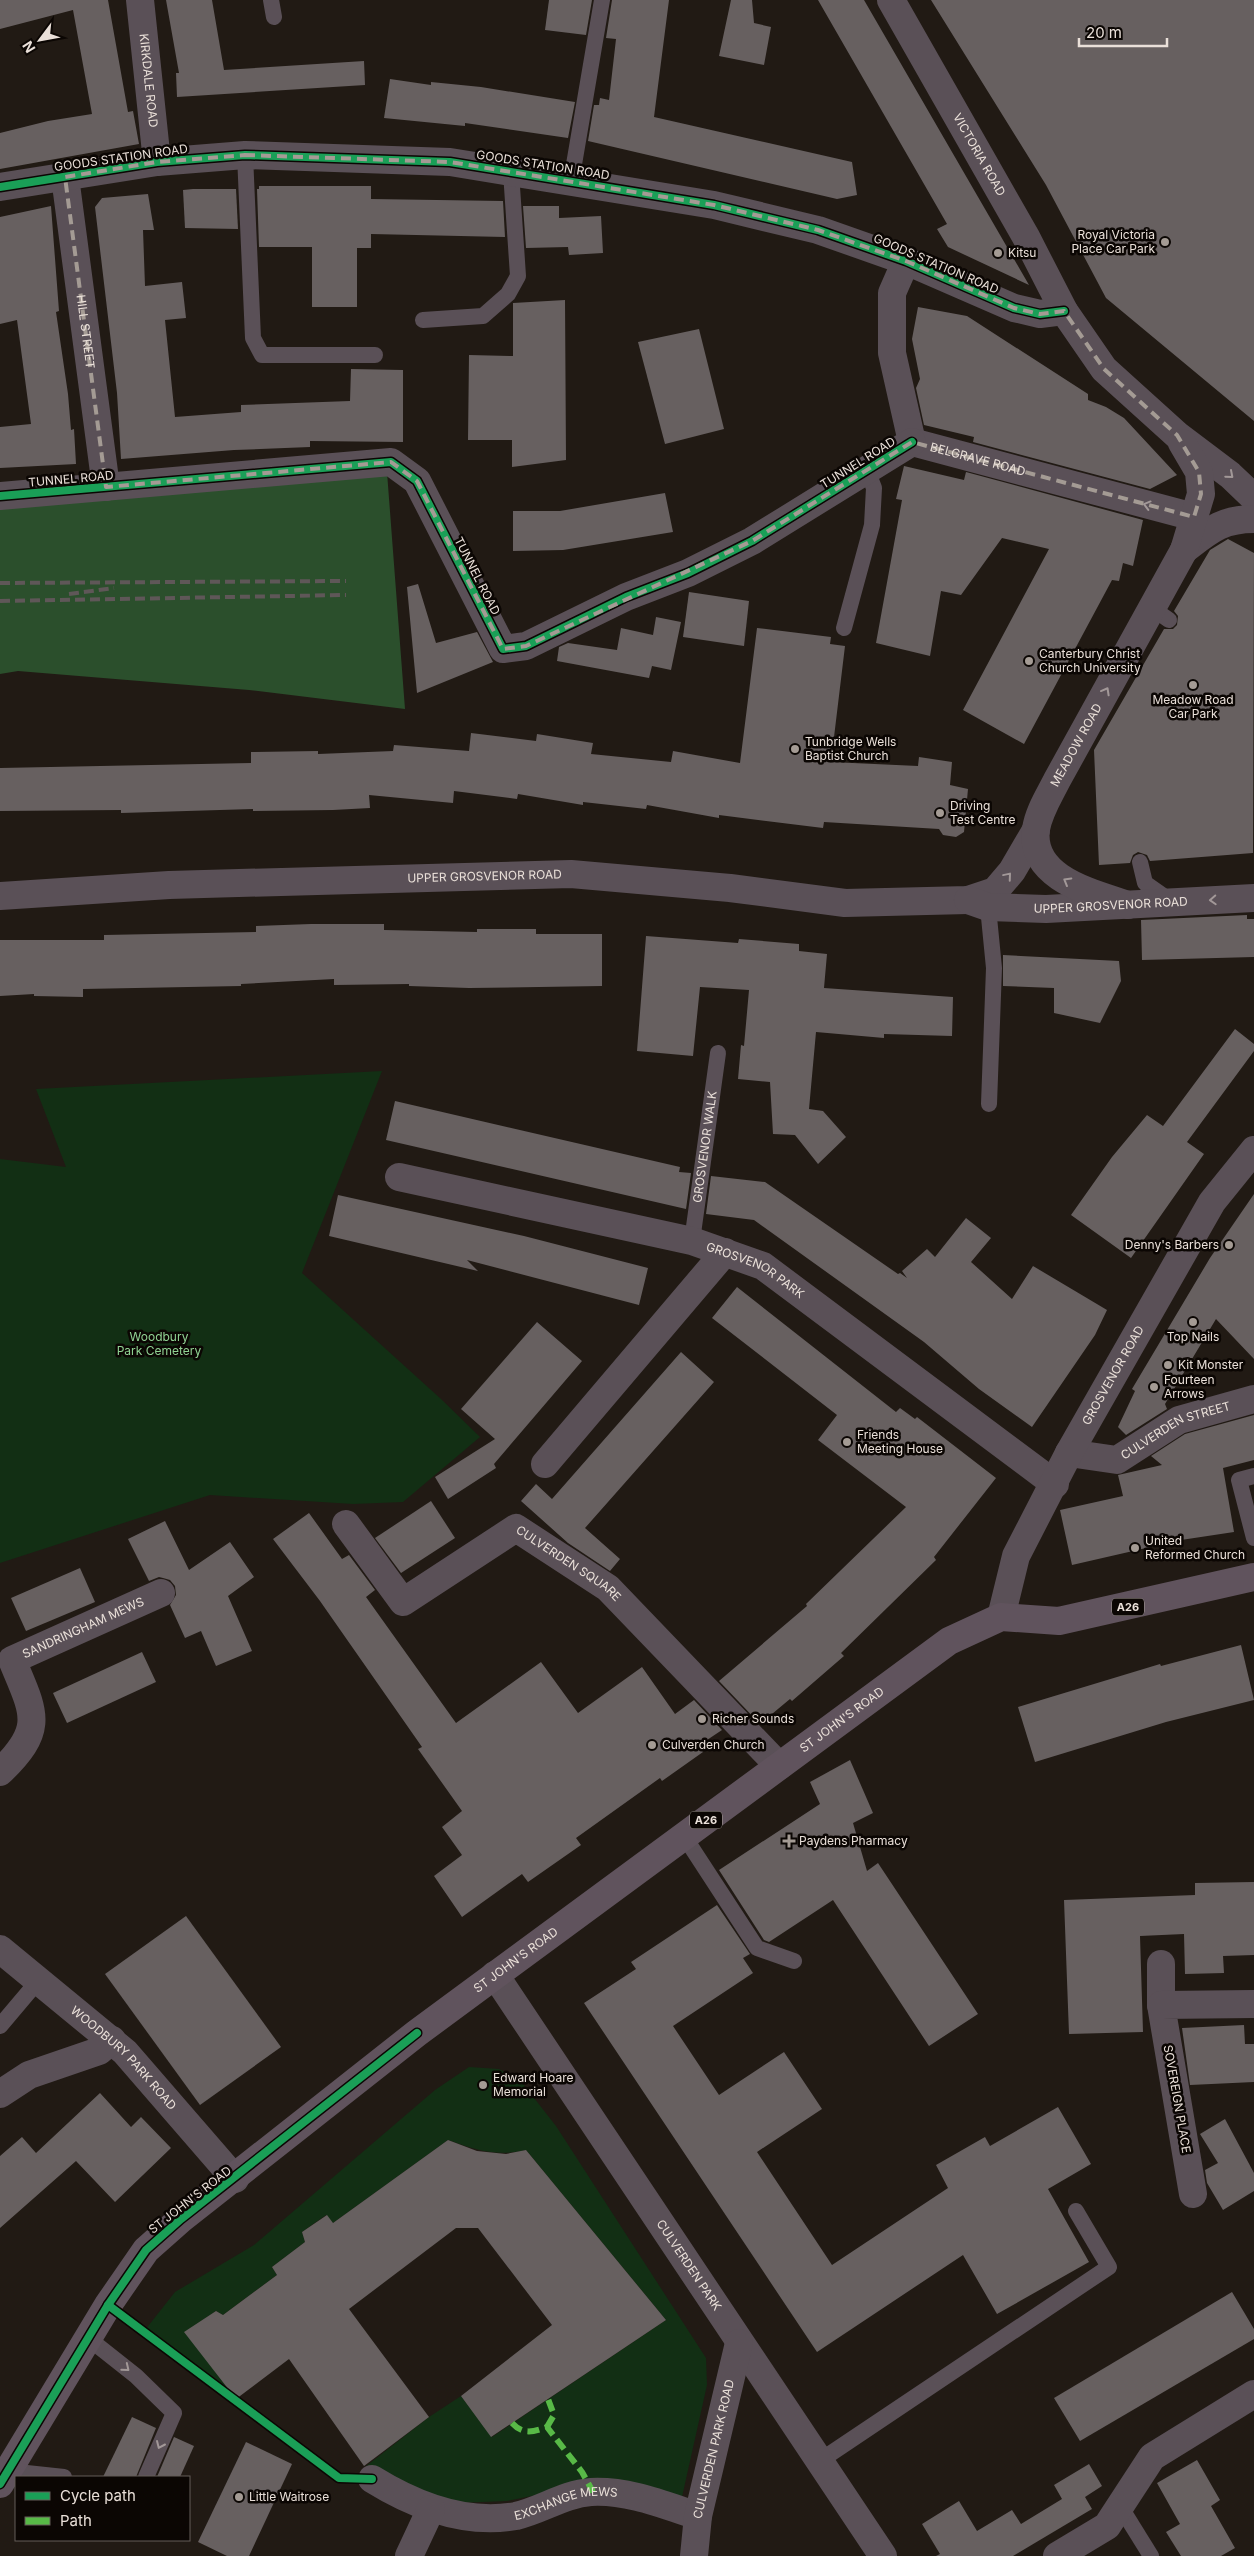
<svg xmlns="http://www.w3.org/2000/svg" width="1254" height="2556" font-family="Inter,sans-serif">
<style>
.green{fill:#122f14}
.forest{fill:#2b4f2c}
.building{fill:#676060}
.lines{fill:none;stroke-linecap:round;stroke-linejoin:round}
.service{stroke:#5a5057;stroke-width:16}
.minor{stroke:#5a5057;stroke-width:28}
.tertiary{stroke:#5a5057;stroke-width:28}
.trunk{stroke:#60535d;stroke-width:28}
.rail{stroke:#5f5758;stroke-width:4;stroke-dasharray:10 5;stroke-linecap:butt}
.quiet{stroke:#58b947;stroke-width:6;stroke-dasharray:12 6;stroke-linecap:butt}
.cycleway-casing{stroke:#0b0603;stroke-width:11}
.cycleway{stroke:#1a9f57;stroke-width:8}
.oneway{stroke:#a29898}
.marked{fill:none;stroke:#a49b94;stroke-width:4;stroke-dasharray:10 6;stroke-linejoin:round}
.poi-dot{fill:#a49b94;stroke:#0b0603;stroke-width:2}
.labels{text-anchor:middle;stroke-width:5;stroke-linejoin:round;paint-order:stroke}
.shield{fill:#0b0603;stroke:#a79f99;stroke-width:1}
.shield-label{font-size:11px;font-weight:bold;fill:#eae0d9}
.street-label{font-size:12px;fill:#eae0d9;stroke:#0b0603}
.poi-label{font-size:12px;fill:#eae0d9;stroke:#0b0603;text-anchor:start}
.park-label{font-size:12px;fill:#90d293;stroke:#0b0603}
</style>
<rect width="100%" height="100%" fill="#211a14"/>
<!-- green -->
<g class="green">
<polygon points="382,1071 302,1273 441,1399 480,1437 403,1502 353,1504 210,1495 0,1563 0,1159 66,1167 36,1089"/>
<path d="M469 2067 499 2069 520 2080 556 2126 706 2358 707 2385 682 2497 581 2486 507 2501 456 2503 408 2487 365 2467 429 2417 461 2396 492 2437 666 2320 526 2150C496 2157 476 2150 448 2140L333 2223 326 2215 302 2232 305 2242 272 2267 277 2275 223 2315 216 2311 185 2332 236 2399 145 2330 175 2292 254 2245 435 2090Z"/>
</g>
<!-- forest -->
<polygon class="forest" points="387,472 405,709 249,690 18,671 0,674 0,508"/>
<!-- building -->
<g class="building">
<polygon points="0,0 108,0 128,112 133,111 139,144 0,169 0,133 48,121 92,114 73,10 0,29"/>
<polygon points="166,0 212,0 224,70 364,61 365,85 177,97 176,73 179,73"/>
<polygon points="549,0 592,0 586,35 545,30"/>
<polygon points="612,0 669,0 654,117 852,162 857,195 837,199 588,141 594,105 599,105 600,98 609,100 616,39 606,38"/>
<polygon points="731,0 752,0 754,23 771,27 764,65 719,56"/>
<polygon points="818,0 864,0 1029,285 948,247 937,229 947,224"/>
<polygon points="931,0 1254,0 1254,421 1106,298 1046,185"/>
<polygon points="390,79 431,85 431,82 481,87 575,102 568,138 465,123 465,126 384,118"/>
<polygon points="259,186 371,186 371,199 503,201 505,237 371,234 371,248 357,248 357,307 312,307 312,247 259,247 257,189 259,189"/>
<polygon points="193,189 236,189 238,229 185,228 183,190"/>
<polygon points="148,194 154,230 143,230 145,286 182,282 186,318 165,320 175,417 241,412 241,405 350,401 351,369 403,370 403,442 310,441 310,447 234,450 121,459 117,393 95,207 102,198"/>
<polygon points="51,206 59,311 56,312 68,394 71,430 74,429 76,464 0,468 0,427 31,424 17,320 0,324 0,217"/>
<polygon points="523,206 559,206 559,218 601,216 603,253 569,255 568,247 526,248"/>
<polygon points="565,300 566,460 512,467 512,440 468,440 469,355 513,356 513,303"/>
<polygon points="918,307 967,316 1088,394 1088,400 1106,407 1124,418 1177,475 1150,489 973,442 974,437 924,425 916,388 920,379 912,339"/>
<polygon points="699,329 724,429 665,444 638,342"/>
<polygon points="904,466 964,480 966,472 1143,520 1133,566 1123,563 1119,581 1112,580 1024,744 963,710 1049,549 1002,538 961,595 941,591 930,656 876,643 902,500 896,499"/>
<polygon points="665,493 673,532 563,550 513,551 513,511 560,511"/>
<polygon points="1228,539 1254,553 1253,853 1150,861 1147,855 1138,852 1133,855 1130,863 1099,865 1094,750 1164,629 1173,629 1177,625 1178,616 1174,611 1210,550"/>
<polygon points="418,584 436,643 477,632 493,662 417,693 407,587"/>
<polygon points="689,592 749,601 744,646 683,637"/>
<polygon points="656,617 681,622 671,670 652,666 649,678 557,661 559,647 568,643 617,650 621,628 653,635"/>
<polygon points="757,628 831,637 830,644 845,646 831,762 918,766 919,757 952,762 950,785 968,789 964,832 956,837 943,835 939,829 824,822 823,828 719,815 719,818 647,805 646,809 583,802 583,805 518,794 517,799 454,791 453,803 369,795 370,808 333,810 253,811 253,809 121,813 121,810 0,811 0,768 251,763 251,752 318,751 318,754 393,751 394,745 469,751 471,733 536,741 537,734 593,743 591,754 671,762 673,751 740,763"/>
<polygon points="1247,915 1247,919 1254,919 1254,957 1142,960 1141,920"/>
<polygon points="311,924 384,924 384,930 477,932 477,929 536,929 536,934 602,934 602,986 469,988 409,986 409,984 334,985 334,979 241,984 241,986 83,989 83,997 34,996 34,994 0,996 0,940 104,940 104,935 256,932 256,926"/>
<polygon points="646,936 738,943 739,939 799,944 799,951 827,954 824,988 953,997 952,1036 884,1034 884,1038 816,1032 809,1109 823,1111 846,1137 818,1164 795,1135 773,1134 770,1082 738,1079 741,1045 744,1046 749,990 700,987 693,1056 637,1051"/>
<polygon points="1003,955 1119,961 1121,981 1100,1023 1054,1013 1054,988 1003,986"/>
<polygon points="1235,1029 1254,1044 1254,1051 1187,1142 1204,1154 1131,1258 1071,1215 1112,1157 1147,1115 1163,1126"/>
<polygon points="395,1101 680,1167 679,1172 691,1173 686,1209 386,1140"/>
<polygon points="711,1176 765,1182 898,1274 900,1273 907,1278 902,1271 927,1249 935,1257 966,1218 991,1238 971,1262 1012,1299 1033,1266 1107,1310 1095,1335 1032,1427 979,1389 924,1342 754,1220 706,1214"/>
<polygon points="1254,1194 1254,1359 1216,1319 1165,1404 1167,1409 1126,1435 1118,1427 1135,1391 1132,1389 1210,1258"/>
<polygon points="338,1195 524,1236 648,1268 639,1305 467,1260 478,1271 329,1236"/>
<polygon points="737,1287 896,1412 900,1408 915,1419 917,1417 996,1478 934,1557 936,1560 841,1653 844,1656 792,1701 790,1699 760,1724 719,1681 807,1606 806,1604 906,1507 818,1440 837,1415 712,1318"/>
<polygon points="537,1322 582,1361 494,1464 496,1468 448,1499 435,1477 495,1439 461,1409"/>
<polygon points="681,1352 714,1382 585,1528 620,1559 610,1571 568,1543 521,1501 536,1484 552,1499"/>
<polygon points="1254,1415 1254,1460 1223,1468 1234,1532 1181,1540 1072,1565 1060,1510 1123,1496 1118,1475 1162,1465 1151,1456 1185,1434"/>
<polygon points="431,1501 455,1538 401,1573 375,1538"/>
<polygon points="309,1513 342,1559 349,1555 375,1590 366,1597 456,1723 541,1662 578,1713 642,1667 675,1714 694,1700 722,1730 698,1746 703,1752 662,1781 660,1778 576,1838 581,1845 528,1882 522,1874 462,1917 434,1876 462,1855 442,1827 462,1811 418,1749 422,1747 320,1601 273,1539"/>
<polygon points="165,1521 189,1570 230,1542 254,1577 228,1596 252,1651 216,1666 201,1631 185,1638 170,1605 176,1595 175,1586 170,1580 163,1578 159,1577 149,1581 128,1539"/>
<polygon points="80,1568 95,1602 26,1631 11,1598"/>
<polygon points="1241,1645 1254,1700 1166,1722 1035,1762 1018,1707 1160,1664 1161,1666"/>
<polygon points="142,1652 156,1682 67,1723 53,1693"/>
<polygon points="850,1760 873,1813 853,1823 867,1871 878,1863 978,2014 929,2046 833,1900 769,1942 764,1940 719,1870 820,1804 810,1782"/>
<polygon points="1254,1882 1254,1955 1223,1956 1224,1973 1185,1974 1184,1934 1140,1936 1143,2032 1069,2034 1064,1900 1195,1895 1195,1883"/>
<polygon points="717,1905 750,1954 743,1958 753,1973 673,2026 719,2095 784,2052 822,2109 757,2152 832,2265 948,2188 936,2165 985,2137 990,2146 1058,2107 1091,2164 1048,2189 1089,2262 997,2314 963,2255 817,2352 584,2003 636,1969 631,1962"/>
<polygon points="186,1916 281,2047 200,2105 105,1974"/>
<polygon points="1244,2025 1245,2044 1254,2044 1254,2082 1190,2085 1182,2028"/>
<polygon points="100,2093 131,2127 141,2117 171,2148 115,2202 76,2161 0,2228 0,2156 22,2137 36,2153"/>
<polygon points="1225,2119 1254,2173 1254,2191 1223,2210 1207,2183 1205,2170 1218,2163 1200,2134"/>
<polygon points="448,2140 477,2151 506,2154 526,2150 666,2320 491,2437 461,2396 552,2325 478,2228 456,2228 349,2309 429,2417 364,2466 289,2359 236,2399 184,2332 216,2311 223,2315 277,2275 272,2267 305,2242 302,2232 327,2215 333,2223"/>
<polygon points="1232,2292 1254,2329 1254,2339 1080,2441 1054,2398"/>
<polygon points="132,2417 156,2428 136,2477 103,2477"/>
<polygon points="174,2437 194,2446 180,2477 157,2477"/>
<polygon points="246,2442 292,2464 249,2556 227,2556 198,2542"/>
<polygon points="1197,2460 1220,2500 1211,2506 1235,2548 1221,2556 1181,2556 1166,2532 1180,2524 1157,2483"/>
<polygon points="1089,2464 1102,2486 1085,2497 1092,2509 1013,2556 936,2556 940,2554 922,2524 959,2501 977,2531 1012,2510 1021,2524 1062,2499 1054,2485"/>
</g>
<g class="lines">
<!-- service -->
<g class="service">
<polyline points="271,0 274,17"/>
<polyline points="245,155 253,338 262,355 375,355"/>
<polyline points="571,182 602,0"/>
<polyline points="423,320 483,316 508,294 518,276 511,172"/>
<polyline points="1152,608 1169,620"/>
<polyline points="844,628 872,525 874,488 867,470"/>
<polyline points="1140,862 1145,883 1172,902"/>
<polyline points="988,907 994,968 989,1104"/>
<path id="s1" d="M692 1241 718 1053"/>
<polyline points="1254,1476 1239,1480 1254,1538"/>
<polyline points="684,1836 757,1948 794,1961"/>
<polyline points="0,2026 38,1981"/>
<polyline points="88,2338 136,2376 174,2413 146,2477"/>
<polyline points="821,2460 1109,2267 1076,2211"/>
<polyline points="8,2471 64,2477"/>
<polyline points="1120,2506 1151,2556"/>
</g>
<!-- minor -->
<g class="minor">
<path id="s2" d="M140 0 157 162"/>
<path id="s3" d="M65 177 106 487"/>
<polyline points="0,187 157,162 245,155 450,162 714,205 818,230 906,261 1014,308 1040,314 1064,311"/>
<polyline points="906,261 892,293 892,353 912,442"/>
<path id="s4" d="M912 442 1194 517"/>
<polyline points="0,496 391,462 417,481 503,649 526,646 626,597 688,573 752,541 912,442"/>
<path id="s5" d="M399 1177 692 1241 763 1266 1055 1484"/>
<path id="s6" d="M1069 1453 1117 1460 1179 1420 1254 1399"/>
<polyline points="545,1464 725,1252"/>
<path id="s7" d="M346 1524 403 1602 516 1528 608 1588 779 1766"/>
<path id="s8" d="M0 1772C46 1728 34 1713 12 1660L161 1593"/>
<path id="s9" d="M0 1949 125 2052 235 2179"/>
<path id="s10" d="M495 1975 883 2556"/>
<polyline points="1161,2005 1161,1964"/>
<polyline points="0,2094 29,2075 99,2051 112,2040"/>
<polyline points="1193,2194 1161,2005 1254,2004"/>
<path id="s11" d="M372 2479C414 2505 465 2525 516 2516 542 2510 564 2494 591 2492 628 2490 664 2505 698 2516"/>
<polyline points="409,2556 431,2509"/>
<path id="s12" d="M694 2556 698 2516 739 2343"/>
<polyline points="1057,2556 1107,2526 1152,2457 1254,2394"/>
</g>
<!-- tertiary -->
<g class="tertiary">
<path id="s13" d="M891 0 1026 237 1064 311 1104 369 1177 435 1230 475 1254 498"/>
<path d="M1184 550C1209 531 1221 519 1254 519"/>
<path id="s14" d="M0 896 169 885 571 874 730 888 845 903 968 900 995 891 1012 871 1036 830"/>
<path id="s15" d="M968 900 988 907 1046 909 1254 898"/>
<path id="s16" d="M1128 905C1094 893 1029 879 1036 829 1039 811 1049 796 1057 780L1184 550 1201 494 1199 472 1182 443"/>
<path id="s17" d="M1001 1617 1016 1556 1069 1453 1212 1202 1254 1150"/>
</g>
<!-- trunk -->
<path class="trunk" id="s18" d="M0 2484 108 2305 146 2250 181 2219 417 2033 949 1641 1001 1617 1059 1621 1254 1577"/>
<!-- rail -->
<g class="rail">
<polyline points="0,583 346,581"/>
<polyline points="69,594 114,588"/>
<polyline points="0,601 346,595"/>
</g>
<!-- quiet -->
<g class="quiet">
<path d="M512 2423C523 2435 533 2432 547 2427L582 2472 593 2492"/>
<polyline points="547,2427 554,2415 548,2399"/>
</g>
<defs>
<g id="cycleway">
<polyline points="0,187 157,162 245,155 450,162 714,205 818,230 906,261 1014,308 1040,314 1064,311"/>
<polyline points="0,496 391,462 417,481 503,649 526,646 626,597 688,573 752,541 912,442"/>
<polyline points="108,2305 339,2478 372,2479"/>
<polyline points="0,2484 108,2305 146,2250 181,2219 417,2033"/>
</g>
</defs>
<!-- cycleway casing -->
<use href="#cycleway" class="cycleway-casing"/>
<!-- cycleway -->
<use href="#cycleway" class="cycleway"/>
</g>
<!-- one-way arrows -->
<defs><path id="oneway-chevron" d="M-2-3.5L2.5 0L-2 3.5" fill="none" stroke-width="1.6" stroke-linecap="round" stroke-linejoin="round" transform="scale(1.25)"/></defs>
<g class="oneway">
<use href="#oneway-chevron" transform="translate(1230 475) rotate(41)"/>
<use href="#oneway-chevron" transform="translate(1147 505) rotate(-165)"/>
<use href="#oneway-chevron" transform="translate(1106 691) rotate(-61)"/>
<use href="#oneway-chevron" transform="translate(1008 876) rotate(-50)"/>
<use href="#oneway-chevron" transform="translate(1067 881) rotate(-150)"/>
<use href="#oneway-chevron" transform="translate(1213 900) rotate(177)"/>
<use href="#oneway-chevron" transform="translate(126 2368) rotate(39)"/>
<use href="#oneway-chevron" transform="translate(160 2445) rotate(114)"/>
</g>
<!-- marked area -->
<path class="marked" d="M245 155 450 162 714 205 818 230 906 261 1014 308 1040 314 1064 311 1104 369 1177 435 1199 472 1201 494 1194 517 912 442 752 541 526 646 503 649 417 481 391 462 106 487 65 177 157 162Z"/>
<!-- markers -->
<g class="poi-dot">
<circle cx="1165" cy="242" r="5"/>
<circle cx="998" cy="253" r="5"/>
<circle cx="1029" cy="661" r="5"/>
<circle cx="1193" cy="685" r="5"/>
<circle cx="795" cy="749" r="5"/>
<circle cx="940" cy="813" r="5"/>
<circle cx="1229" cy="1245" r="5"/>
<circle cx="1193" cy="1322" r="5"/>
<circle cx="1168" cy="1365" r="5"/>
<circle cx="1154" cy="1387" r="5"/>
<circle cx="847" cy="1442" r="5"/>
<circle cx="1135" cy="1548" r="5"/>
<circle cx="702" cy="1719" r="5"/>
<circle cx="652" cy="1745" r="5"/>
<path d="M786.5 1833.5h5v5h5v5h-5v5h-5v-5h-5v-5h5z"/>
<circle cx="483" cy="2085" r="5"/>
<circle cx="239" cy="2497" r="5"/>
</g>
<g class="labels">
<!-- shield labels -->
<g class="shield">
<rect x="1112" y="1598.5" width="32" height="17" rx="4"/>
<rect x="690" y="1811.5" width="32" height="17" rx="4"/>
</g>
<g class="shield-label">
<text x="1128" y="1611">A26</text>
<text x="706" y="1824">A26</text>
</g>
<!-- street labels -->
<g class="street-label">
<text dy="4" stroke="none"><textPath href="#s2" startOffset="81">KIRKDALE ROAD</textPath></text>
<text dy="4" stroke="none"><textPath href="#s13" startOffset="178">VICTORIA ROAD</textPath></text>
<text transform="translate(121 158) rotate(-8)" y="4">GOODS STATION ROAD</text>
<text transform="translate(543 165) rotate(9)" y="4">GOODS STATION ROAD</text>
<text transform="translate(936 264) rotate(23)" y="4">GOODS STATION ROAD</text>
<text dy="4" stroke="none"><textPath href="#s3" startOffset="156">HILL STREET</textPath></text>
<text dy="4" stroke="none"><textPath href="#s4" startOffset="68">BELGRAVE ROAD</textPath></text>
<text transform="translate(858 463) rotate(-32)" y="4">TUNNEL ROAD</text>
<text transform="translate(71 479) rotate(-5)" y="4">TUNNEL ROAD</text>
<text transform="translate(477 576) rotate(63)" y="4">TUNNEL ROAD</text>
<text dy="4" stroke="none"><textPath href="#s16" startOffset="224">MEADOW ROAD</textPath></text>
<text dy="4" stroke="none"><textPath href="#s14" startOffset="485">UPPER GROSVENOR ROAD</textPath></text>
<text dy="4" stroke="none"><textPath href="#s15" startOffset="144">UPPER GROSVENOR ROAD</textPath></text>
<text dy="4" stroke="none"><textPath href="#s1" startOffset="95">GROSVENOR WALK</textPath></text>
<text dy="4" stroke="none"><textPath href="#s5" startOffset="370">GROSVENOR PARK</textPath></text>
<text dy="4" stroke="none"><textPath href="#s17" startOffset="268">GROSVENOR ROAD</textPath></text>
<text dy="4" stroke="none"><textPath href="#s6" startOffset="115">CULVERDEN STREET</textPath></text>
<text dy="4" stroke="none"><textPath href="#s7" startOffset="295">CULVERDEN SQUARE</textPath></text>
<text dy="4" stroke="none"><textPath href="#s8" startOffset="204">SANDRINGHAM MEWS</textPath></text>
<text dy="4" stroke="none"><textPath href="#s18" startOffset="1151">ST JOHN'S ROAD</textPath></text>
<text dy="4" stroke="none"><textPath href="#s18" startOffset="746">ST JOHN'S ROAD</textPath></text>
<text dy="4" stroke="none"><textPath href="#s9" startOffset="165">WOODBURY PARK ROAD</textPath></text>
<text transform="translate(1177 2099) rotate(80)" y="4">SOVEREIGN PLACE</text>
<text transform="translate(190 2200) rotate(-38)" y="4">ST JOHN'S ROAD</text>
<text dy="4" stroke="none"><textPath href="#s10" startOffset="349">CULVERDEN PARK</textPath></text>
<text dy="4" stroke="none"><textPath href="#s12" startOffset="109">CULVERDEN PARK ROAD</textPath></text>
<text dy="4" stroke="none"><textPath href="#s11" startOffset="204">EXCHANGE MEWS</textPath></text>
</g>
<!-- poi labels -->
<g class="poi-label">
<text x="1155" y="239" text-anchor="end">Royal Victoria<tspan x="1155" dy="14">Place Car Park</tspan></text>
<text x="1008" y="257">Kitsu</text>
<text x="1039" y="658">Canterbury Christ<tspan x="1039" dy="14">Church University</tspan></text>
<text x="1193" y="704" text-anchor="middle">Meadow Road<tspan x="1193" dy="14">Car Park</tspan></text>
<text x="805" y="746">Tunbridge Wells<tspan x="805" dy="14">Baptist Church</tspan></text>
<text x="950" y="810">Driving<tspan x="950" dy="14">Test Centre</tspan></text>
<text x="1219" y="1249" text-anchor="end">Denny's Barbers</text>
<text x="1193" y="1341" text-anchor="middle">Top Nails</text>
<text x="1178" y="1369">Kit Monster</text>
<text x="1164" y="1384">Fourteen<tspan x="1164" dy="14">Arrows</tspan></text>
<text x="857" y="1439">Friends<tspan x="857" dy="14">Meeting House</tspan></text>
<text x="1145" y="1545">United<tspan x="1145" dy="14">Reformed Church</tspan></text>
<text x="712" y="1723">Richer Sounds</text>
<text x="662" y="1749">Culverden Church</text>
<text x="799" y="1845">Paydens Pharmacy</text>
<text x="493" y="2082">Edward Hoare<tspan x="493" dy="14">Memorial</tspan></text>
<text x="249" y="2501">Little Waitrose</text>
</g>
<!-- park labels -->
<g class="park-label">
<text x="159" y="1341">Woodbury<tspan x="159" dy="14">Park Cemetery</tspan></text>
</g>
</g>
<!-- legend -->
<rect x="15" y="2476" width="175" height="65" fill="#0b0603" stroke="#645d59"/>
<rect x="25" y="2492" width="25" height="8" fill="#1a9f57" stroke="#645d59"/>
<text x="60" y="2501" font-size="15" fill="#eae0d9">Cycle path</text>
<rect x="25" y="2517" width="25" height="8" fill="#58b947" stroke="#645d59"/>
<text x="60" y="2526" font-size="15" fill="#eae0d9">Path</text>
<!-- north arrow -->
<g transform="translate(40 40) rotate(238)" stroke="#0b0603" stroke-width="4" paint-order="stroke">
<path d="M0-4L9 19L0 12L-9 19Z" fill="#eae0d9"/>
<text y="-8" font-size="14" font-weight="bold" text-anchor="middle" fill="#eae0d9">N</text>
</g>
<!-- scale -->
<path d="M1079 38v8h88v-8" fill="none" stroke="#eae0d9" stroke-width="2.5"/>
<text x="1086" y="38" font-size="15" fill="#eae0d9" stroke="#0b0603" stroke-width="4" paint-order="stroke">20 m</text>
</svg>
